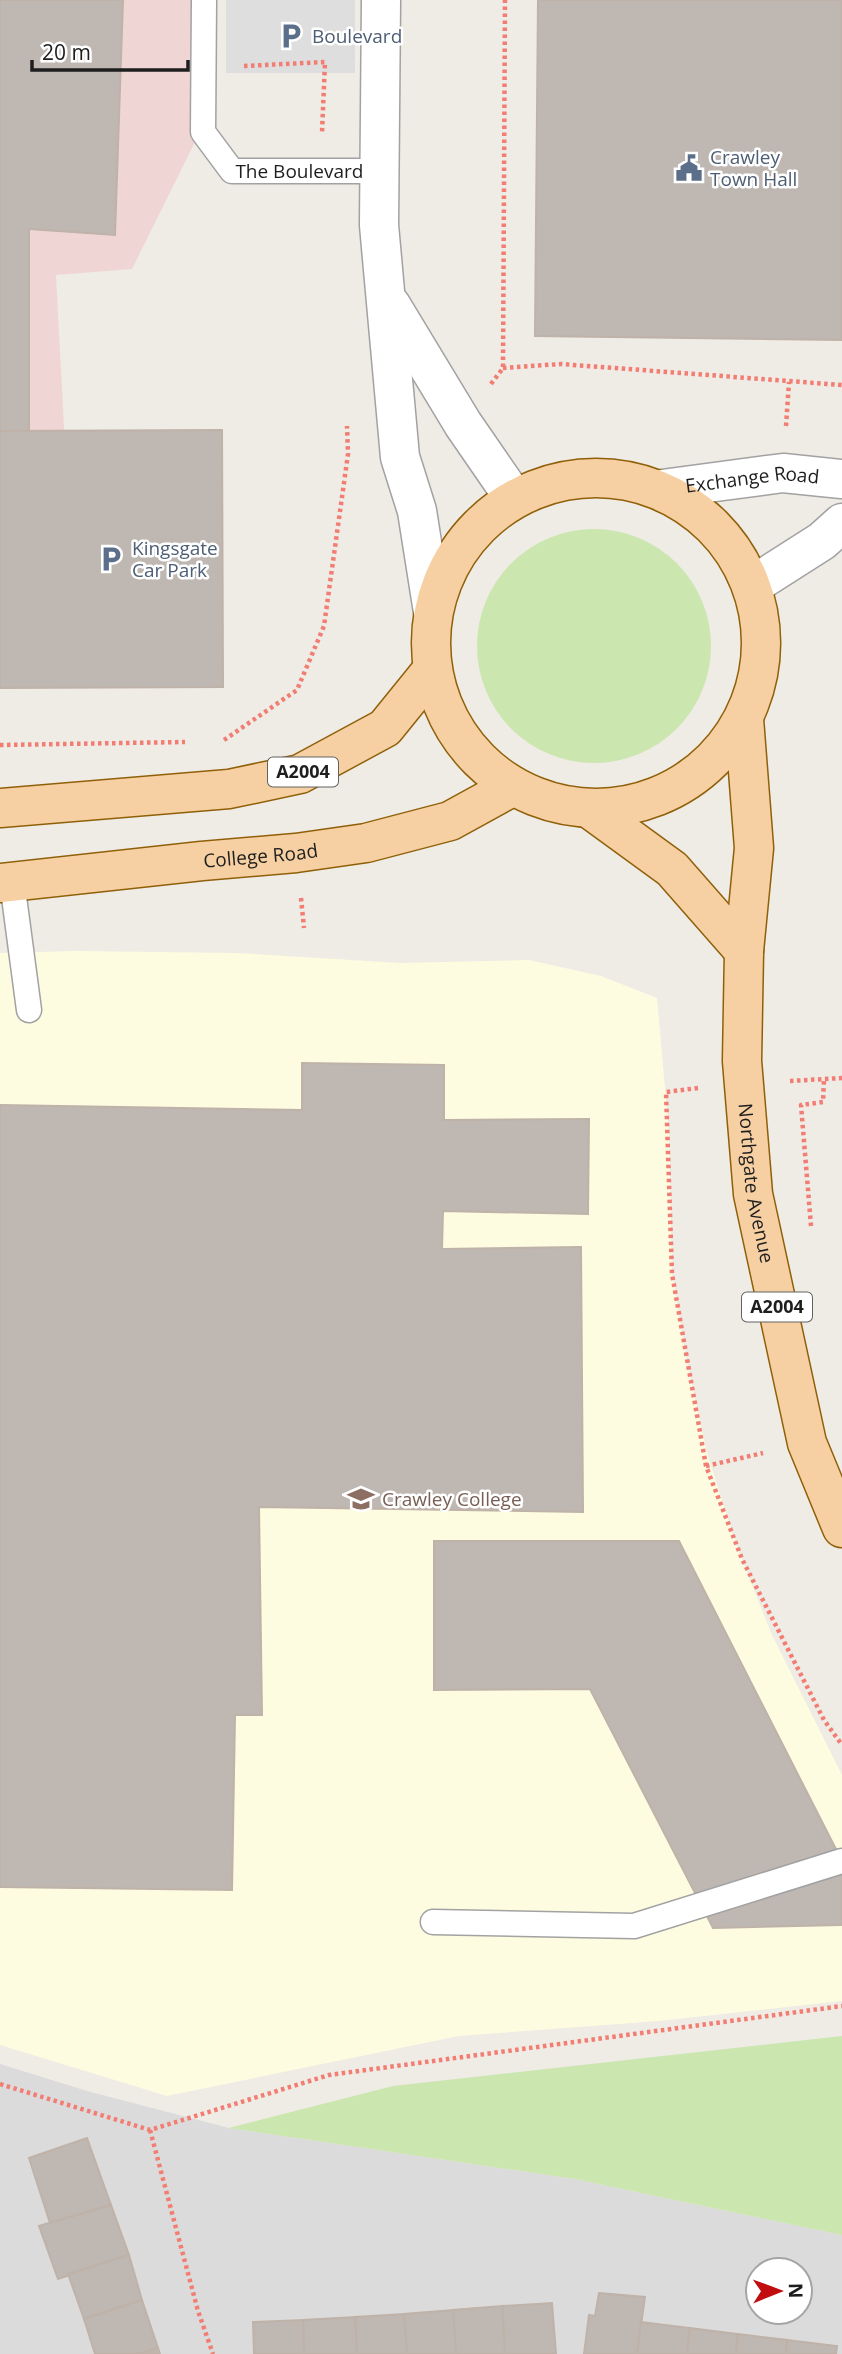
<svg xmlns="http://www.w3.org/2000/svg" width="842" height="2354" font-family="'Open Sans',sans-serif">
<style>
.residential{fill:#dcdbdb;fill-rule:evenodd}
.commercial{fill:#efd6d5}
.education{fill:#fdfce0}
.grass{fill:#cbe6ae}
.parking{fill:#dedede}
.building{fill:#bfb7b2;stroke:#bfb2a8;stroke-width:2}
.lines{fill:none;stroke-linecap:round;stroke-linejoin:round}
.service-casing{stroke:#a2a2a2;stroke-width:27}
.minor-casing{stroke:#a2a2a2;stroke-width:41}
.tertiary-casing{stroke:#a2a2a2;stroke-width:41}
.primary-casing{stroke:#906009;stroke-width:41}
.path{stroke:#f27d73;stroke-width:4.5;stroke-dasharray:3.5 3.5;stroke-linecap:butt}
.service{stroke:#fff;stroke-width:24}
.minor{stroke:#fff;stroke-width:38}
.tertiary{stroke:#fff;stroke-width:38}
.primary{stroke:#f6d0a2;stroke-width:38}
.labels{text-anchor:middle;stroke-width:5;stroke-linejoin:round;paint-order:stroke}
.shield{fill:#fff;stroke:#626262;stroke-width:2}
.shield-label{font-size:18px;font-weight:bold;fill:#1e1e1e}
.service-label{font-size:19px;fill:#4e5e75;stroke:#fff;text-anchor:start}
.street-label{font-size:19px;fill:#1e1e1e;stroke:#fff}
.education-label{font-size:19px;fill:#785e54;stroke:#fff;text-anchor:start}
</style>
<rect width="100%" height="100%" fill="#efebe5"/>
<!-- residential -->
<path class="residential" d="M0 2064 87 2091 229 2128 575 2179 842 2235V2354H0ZM758 2270H800V2312H758Z"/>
<!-- commercial -->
<polygon class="commercial" points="0,0 201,0 197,138 132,269 56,275 65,447 0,445"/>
<!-- education -->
<polygon class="education" points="74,951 239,953 400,963 529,960 601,976 657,998 669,1133 672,1274 686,1357 707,1453 736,1544 771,1633 842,1775 842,2001 659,2021 459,2036 167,2096 0,2045 0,953"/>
<!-- grass -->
<g class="grass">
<circle cx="594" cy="646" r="117"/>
<polygon points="842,2036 842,2235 575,2179 229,2128 393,2086"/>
</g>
<!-- parking -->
<rect class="parking" x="226" y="0" width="129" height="73"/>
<!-- building -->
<g class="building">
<polygon points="0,0 123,0 115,235 29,229 29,431 0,431"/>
<polygon points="538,0 842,0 842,340 535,336"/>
<polygon points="222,430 223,687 0,688 0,431"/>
<polygon points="302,1063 444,1065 444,1120 589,1119 588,1214 443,1211 442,1249 581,1247 583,1512 259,1507 262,1715 235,1715 232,1890 0,1887 0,1105 302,1110"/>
<polygon points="434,1541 679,1541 842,1861 842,1925 713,1928 590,1689 434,1690"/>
<polygon points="87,2138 111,2205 50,2223 29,2158"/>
<polygon points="111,2205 129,2255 58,2279 39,2226"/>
<polygon points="129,2255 142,2300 84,2319 68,2274"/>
<polygon points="599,2293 645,2297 637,2354 584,2354 589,2315 595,2316"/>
<polygon points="142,2300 158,2348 139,2354 95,2354 84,2319"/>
<polygon points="552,2303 556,2354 505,2354 502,2306"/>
<polygon points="502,2306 505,2354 456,2354 453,2310"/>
<polygon points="453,2310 456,2354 407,2354 404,2314"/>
<polygon points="404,2314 407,2354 357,2354 355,2317"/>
<polygon points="355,2317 357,2354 304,2354 303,2320"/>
<polygon points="303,2320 304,2354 254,2354 253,2322"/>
<polygon points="641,2322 690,2328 687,2354 637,2354"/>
<polygon points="690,2328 738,2334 736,2354 687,2354"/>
<polygon points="738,2334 787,2340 786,2354 736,2354"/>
<polygon points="787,2340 837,2346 836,2354 786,2354"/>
<polygon points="158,2348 160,2354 139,2354"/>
</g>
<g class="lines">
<defs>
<g id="service">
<path id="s1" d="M204 0 203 132 232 171H381"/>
<polyline points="12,882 29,1010"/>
<polyline points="433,1922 634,1926 842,1861"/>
</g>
<g id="minor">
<path id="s2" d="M662 489 783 473 842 479"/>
<polyline points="753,585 822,541 842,523"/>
</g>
<g id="tertiary">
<polyline points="381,0 379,225 400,457 417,511 433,612"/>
<polyline points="391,305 463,424 514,498"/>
</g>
<g id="primary">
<circle cx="596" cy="643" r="165"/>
<path id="s3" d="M744 719 754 848 744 951 742 1061 753 1194 807 1443 842 1528"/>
<polyline points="0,808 229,789 300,774 385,728 432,670"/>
<polyline points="591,810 672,869 744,951"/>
<path id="s4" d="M0 883 202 861 296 853 366 843 450 821 512 787"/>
</g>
</defs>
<!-- service casing -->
<use href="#service" class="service-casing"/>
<!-- minor casing -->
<use href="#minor" class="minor-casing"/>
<!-- tertiary casing -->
<use href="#tertiary" class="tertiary-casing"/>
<!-- primary casing -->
<use href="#primary" class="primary-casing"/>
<!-- path -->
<g class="path">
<polyline points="244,66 325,62 322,133"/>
<polyline points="503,368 561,364 842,385"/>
<polyline points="491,384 503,368 505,0"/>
<polyline points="786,426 789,382"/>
<polyline points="224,740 297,690 324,626 348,454 347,426"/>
<polyline points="0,745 185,742"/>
<polyline points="301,898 304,928"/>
<polyline points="790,1081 842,1078"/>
<polyline points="698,1088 666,1092 672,1274 706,1466 742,1559 824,1720 842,1745"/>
<polyline points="811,1226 801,1105 823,1102 824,1079"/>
<polyline points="706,1466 763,1453"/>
<polyline points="0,2084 150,2130 329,2075 842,2006"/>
<polyline points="150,2130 198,2311 213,2354"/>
</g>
<!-- service -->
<use href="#service" class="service"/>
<!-- minor -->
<use href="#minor" class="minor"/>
<!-- tertiary -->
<use href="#tertiary" class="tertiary"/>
<!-- primary -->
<use href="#primary" class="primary"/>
</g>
<!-- icons -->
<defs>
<symbol id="parking-bare" viewBox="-9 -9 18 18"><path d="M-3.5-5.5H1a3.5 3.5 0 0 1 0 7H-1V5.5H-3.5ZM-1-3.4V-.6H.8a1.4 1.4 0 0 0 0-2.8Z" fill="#5c6f8a" stroke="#fff" stroke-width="2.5" paint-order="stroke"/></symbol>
<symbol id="civic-bare" viewBox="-9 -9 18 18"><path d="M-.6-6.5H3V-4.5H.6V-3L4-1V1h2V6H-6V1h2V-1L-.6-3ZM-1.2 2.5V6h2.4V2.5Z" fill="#5c6f8a" stroke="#fff" stroke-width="2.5" paint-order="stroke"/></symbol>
<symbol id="university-bare" viewBox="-9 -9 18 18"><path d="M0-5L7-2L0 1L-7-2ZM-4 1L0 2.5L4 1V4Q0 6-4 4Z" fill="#8d6e63" stroke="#fff" stroke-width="2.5" paint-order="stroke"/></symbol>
</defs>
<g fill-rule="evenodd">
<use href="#parking-bare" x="272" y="17" width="38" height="38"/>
<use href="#civic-bare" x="670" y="149" width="38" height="38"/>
<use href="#parking-bare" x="92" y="540" width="38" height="38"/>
<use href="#university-bare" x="342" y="1480" width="38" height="38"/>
</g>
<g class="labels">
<!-- shield labels -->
<g class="shield">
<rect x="268" y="757.5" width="70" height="29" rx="5"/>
<rect x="742" y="1292.5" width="70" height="29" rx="5"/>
</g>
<g class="shield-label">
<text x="303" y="778">A2004</text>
<text x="777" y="1313">A2004</text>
</g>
<!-- service labels -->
<g class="service-label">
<text x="312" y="43">Boulevard</text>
<text x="710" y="164">Crawley<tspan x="710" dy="22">Town Hall</tspan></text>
<text x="132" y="555">Kingsgate<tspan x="132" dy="22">Car Park</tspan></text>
</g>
<!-- street labels -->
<g class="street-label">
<text dy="7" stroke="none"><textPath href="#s1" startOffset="248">The Boulevard</textPath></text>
<text dy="7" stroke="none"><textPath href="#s2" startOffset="91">Exchange Road</textPath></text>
<text dy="7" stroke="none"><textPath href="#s4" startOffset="262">College Road</textPath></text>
<text dy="7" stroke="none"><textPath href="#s3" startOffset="466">Northgate Avenue</textPath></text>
</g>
<!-- education labels -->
<g class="education-label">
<text x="382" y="1506">Crawley College</text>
</g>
</g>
<!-- north arrow -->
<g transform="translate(779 2291) rotate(89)"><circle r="33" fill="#ffffff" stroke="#a5a5a5" stroke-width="2"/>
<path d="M0-5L12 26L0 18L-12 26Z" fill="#c10c10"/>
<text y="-10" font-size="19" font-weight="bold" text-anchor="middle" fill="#1e1e1e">N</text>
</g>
<!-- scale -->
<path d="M32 60v10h156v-10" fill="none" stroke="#1e1e1e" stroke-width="3.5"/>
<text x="42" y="60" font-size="21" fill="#1e1e1e" stroke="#ffffff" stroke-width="5" paint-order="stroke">20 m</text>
</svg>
